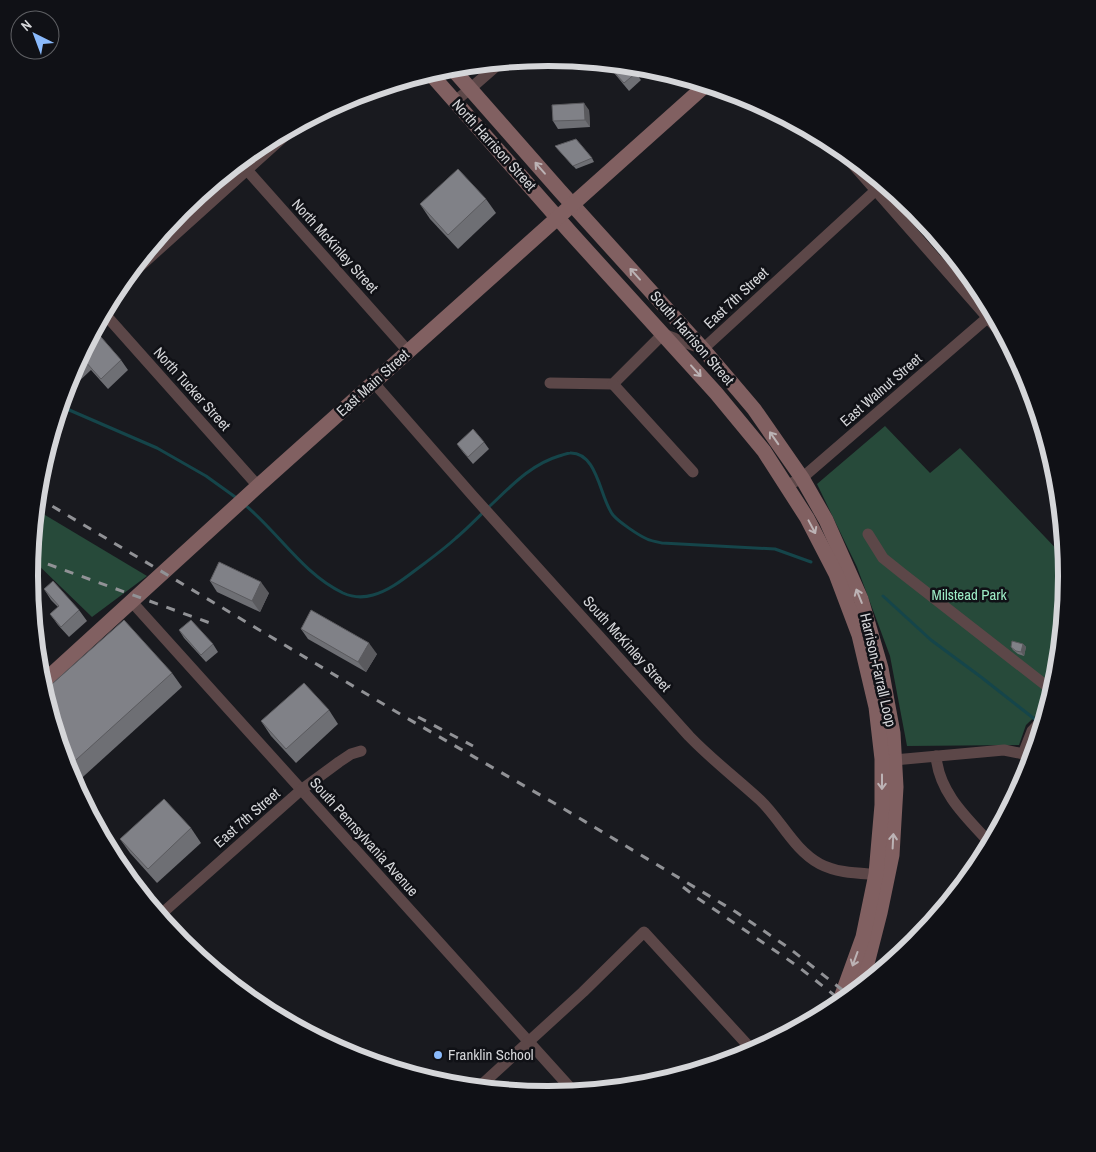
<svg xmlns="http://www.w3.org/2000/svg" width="1096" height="1152" font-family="'Archivo Narrow',sans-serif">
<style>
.green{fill:#274a3a}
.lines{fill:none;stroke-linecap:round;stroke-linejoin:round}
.stream{stroke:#15454a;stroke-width:3}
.street{stroke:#5c4748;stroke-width:11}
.secondary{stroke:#816061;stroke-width:15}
.rail{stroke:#919296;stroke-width:3;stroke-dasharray:9 9;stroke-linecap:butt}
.wall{fill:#6e6f74}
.shaded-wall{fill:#5a5a5e}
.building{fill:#808187;stroke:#5a5a5e}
.oneway{stroke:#bcb3b5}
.poi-dot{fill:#8abafc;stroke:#101116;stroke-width:2}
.labels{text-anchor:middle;stroke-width:5;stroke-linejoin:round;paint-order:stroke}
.street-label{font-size:15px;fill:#d5d6d9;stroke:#101116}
.park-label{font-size:15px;fill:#9cebc5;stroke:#101116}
.poi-label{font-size:15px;fill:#d5d6d9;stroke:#101116;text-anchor:start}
.rim{fill:none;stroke:#d5d6d9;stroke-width:6}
</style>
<rect width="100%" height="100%" fill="#191a1f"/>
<!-- green -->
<g class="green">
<polygon points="885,426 930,473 960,448 1066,559 1067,576 1057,678 1049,703 1026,725 1019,745 907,746 890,656 857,567 817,484"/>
<polygon points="35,509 147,576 92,617 31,558"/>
</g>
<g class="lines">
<!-- stream -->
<g class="stream">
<polyline points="60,406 157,448 206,476 238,499"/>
<path d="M245 505C278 532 303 574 343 593 352 597 363 598 373 595 391 590 406 577 421 566 433 557 445 548 456 538 469 527 480 515 492 504 512 485 532 464 559 456 563 455 567 453 570 453 598 452 600 499 613 515 619 522 638 535 647 539 651 541 657 542 662 543L775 549 811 562"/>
<polyline points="883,596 931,640 981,677 1037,721"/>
</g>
<!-- street -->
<g class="street">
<polyline points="455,101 470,89 502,61"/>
<polyline points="835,144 1009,342"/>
<polyline points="239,161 408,351"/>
<polyline points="116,288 298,124"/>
<polyline points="103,312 258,486"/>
<path d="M374 383 472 495 689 736C711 759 736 778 760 800 781 820 794 850 820 864 839 874 862 873 883 875"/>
<polyline points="550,383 613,384 663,334 703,349 876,190"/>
<polyline points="613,384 693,472"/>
<polyline points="786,486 802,478 993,313"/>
<polyline points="868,534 883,558 903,574 1053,691"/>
<polyline points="132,602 575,1093"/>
<polyline points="1023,754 1032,731 1045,717"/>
<path d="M936 756C939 793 967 818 991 844"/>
<polyline points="889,760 894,760 1004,750 1033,756"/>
<polyline points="119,868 207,965"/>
<polyline points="159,916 301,790 339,762 351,754 361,751"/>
<polyline points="478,1088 583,992 644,932 754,1052"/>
</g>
<!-- secondary -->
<g class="secondary">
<polyline points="450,66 560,191 703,349 754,409 802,478 826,520 861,599 881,668 893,733 896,787 892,855 880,913 868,960 857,991"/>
<polyline points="429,72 570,232 716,393 764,451 807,518 836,574 859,635 876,707 882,759 882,805 876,874 863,937 838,1006"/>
<polyline points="41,684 258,486 707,84"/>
</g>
<!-- rail -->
<g class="rail">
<polyline points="37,497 405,717 554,803 736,912 789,948 850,996"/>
<polyline points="31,558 210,623"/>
<polyline points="418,717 473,746"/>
<polyline points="683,887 696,897 796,965 843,1002"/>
</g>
</g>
<!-- wall -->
<g class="wall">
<polygon points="605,62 629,65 641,80 629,91"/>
<polygon points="589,110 590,127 558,129 553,121"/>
<polygon points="555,146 592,158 594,162 576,169"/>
<polygon points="486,199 496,213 458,249 430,219 420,204"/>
<polygon points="94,329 121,360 128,370 108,389 91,370 75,385 68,378"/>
<polygon points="484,442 489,449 473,464 462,451 457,444"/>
<polygon points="210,581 269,593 260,612 217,592"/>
<polygon points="44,589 79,610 87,621 69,637 58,625 50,614 58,607 51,600"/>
<polygon points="301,629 377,654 366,672 308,639"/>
<polygon points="179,630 213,644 218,652 206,662 184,638"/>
<polygon points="1023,644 1026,647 1024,656 1018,654 1013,650 1011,647"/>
<polygon points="172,673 182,687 74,785 68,774 43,692"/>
<polygon points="329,710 338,724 296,763 271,736 261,721"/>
<polygon points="191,828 201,843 157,883 130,853 120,839"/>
</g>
<!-- shaded-wall -->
<g class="shaded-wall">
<polygon points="584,103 589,110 590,127 585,120"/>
<polygon points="261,582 269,593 260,612 252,601"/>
<polygon points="369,643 377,654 366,672 358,662"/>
<polygon points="1023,644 1026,647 1024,656 1021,652"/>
</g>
<!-- building -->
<g class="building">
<polygon points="605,62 629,65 636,73 624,83"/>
<polygon points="584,103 585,120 553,121 552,105"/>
<polygon points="576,139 592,158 573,166 555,146"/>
<polygon points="458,169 486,199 448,235 420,204"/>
<polygon points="94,329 121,360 101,379 84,360 71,372"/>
<polygon points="473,429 484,442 468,457 457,444"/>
<polygon points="219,562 261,582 252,601 210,581"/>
<polygon points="53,581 79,610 61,627 50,614 59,606 44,589"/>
<polygon points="311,610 369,643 358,662 301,629"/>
<polygon points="124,620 172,673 66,769 43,692"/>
<polygon points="191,620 213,644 201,655 179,630"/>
<polygon points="1012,641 1023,644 1021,652 1016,651 1011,647"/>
<polygon points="304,683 329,710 286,749 261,721"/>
<polygon points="164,799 191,828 148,869 120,839"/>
</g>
<!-- one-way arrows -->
<defs><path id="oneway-shaft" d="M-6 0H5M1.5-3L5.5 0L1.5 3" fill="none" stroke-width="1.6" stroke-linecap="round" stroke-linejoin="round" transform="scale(1.25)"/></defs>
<g class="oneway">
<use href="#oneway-shaft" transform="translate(540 168) rotate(-131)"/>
<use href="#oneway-shaft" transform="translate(635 274) rotate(-132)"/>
<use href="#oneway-shaft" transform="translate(696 371) rotate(48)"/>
<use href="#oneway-shaft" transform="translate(774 438) rotate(-125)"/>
<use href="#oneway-shaft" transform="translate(812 527) rotate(62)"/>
<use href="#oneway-shaft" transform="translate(859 596) rotate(-112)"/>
<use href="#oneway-shaft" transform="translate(882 782) rotate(90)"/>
<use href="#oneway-shaft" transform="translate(893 841) rotate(-87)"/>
<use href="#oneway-shaft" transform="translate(855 959) rotate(110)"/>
</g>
<!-- markers -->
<circle class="poi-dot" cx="438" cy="1055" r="5"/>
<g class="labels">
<!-- street labels -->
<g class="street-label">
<text transform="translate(494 145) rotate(48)" y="5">North Harrison Street</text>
<text transform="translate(335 246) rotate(48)" y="5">North McKinley Street</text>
<text transform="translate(736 298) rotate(-43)" y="5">East 7th Street</text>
<text transform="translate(692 338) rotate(49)" y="5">South Harrison Street</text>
<text transform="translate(373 383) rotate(-42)" y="5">East Main Street</text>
<text transform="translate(192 389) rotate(48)" y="5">North Tucker Street</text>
<text transform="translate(881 390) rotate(-41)" y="5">East Walnut Street</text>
<text transform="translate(627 644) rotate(48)" y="5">South McKinley Street</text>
<text transform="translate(878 670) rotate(77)" y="5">Harrison-Farrall Loop</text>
<text transform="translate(247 818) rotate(-41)" y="5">East 7th Street</text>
<text transform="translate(364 837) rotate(48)" y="5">South Pennsylvania Avenue</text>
</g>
<!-- park labels -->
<g class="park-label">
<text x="969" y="600">Milstead Park</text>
</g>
<!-- poi labels -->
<g class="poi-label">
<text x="448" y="1060">Franklin School</text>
</g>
</g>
<!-- crop -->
<path d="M0 0H1096V1152H0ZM38 576a510 510 0 1 1 1020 0a510 510 0 1 1-1020 0Z" fill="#101116" fill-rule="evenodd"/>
<path class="rim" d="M38 576a510 510 0 1 1 1020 0a510 510 0 1 1-1020 0Z"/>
<!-- north arrow -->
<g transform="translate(35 35) rotate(318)"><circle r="24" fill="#101116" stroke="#5f6064"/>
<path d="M0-4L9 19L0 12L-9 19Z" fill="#8abafc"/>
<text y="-8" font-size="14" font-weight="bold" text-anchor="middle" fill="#d5d6d9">N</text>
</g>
</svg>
